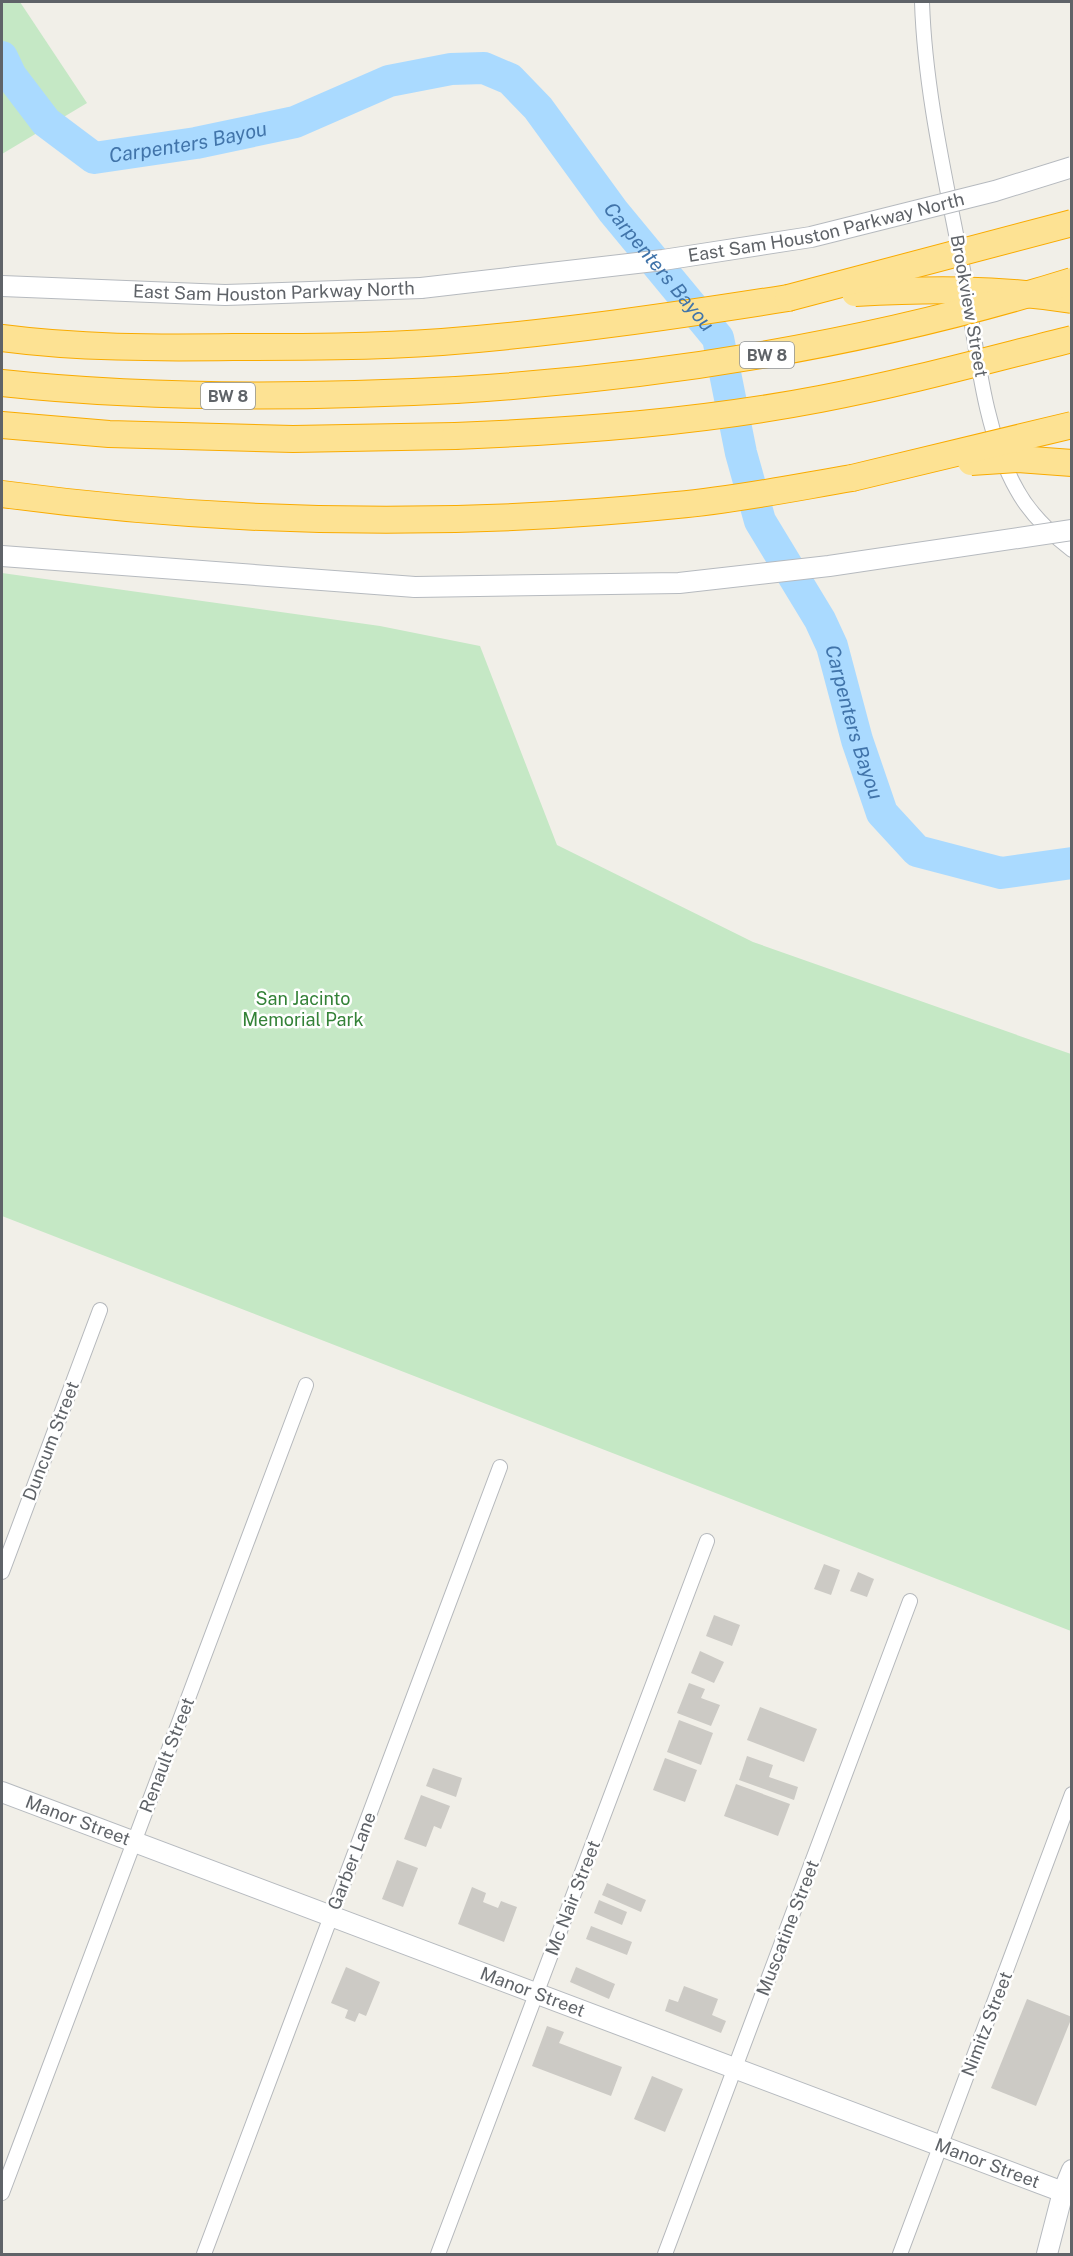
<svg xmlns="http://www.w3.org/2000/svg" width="1073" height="2256" font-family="'Public Sans',sans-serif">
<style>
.green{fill:#c5e8c5}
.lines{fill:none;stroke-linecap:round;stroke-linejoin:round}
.river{stroke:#aadaff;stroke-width:32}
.building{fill:#cccac5}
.street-casing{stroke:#b5b8bc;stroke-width:16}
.secondary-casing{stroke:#b6babf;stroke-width:22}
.highway-casing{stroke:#f9ab00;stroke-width:28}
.street{stroke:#fff;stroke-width:14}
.secondary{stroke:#fff;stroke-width:20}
.highway{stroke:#fde293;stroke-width:26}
.secondary-bridge-casing{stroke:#b6babf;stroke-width:22;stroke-linecap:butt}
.highway-bridge-casing{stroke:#f9ab00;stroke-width:28;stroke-linecap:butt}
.secondary-bridge{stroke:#fff;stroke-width:20}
.highway-bridge{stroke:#fde293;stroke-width:26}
.labels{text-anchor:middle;stroke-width:5;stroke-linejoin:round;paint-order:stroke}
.shield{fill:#fff;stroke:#8f9295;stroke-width:1.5}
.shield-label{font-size:16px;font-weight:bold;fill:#5f6368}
.street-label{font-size:18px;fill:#5f6368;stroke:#fff}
.park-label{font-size:18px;fill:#348238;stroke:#fff}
.water-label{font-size:20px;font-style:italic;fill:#4174aa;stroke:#fff}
</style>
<rect width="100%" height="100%" fill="#f1efe8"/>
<!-- green -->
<g class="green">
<polygon points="2,2 20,2 87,103 2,154"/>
<polygon points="2,573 380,626 480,646 557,845 753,942 1071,1054 1071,1631 2,1216"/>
</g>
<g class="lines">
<!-- river -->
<path class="river" id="s1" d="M2 57 11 76 46 122 94 158 196 143 295 122 389 81 451 69 484 68 510 79 538 108 613 211 718 338 741 453 760 521 820 620 832 646 857 740 882 813 917 851 1001 873 1072 863"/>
</g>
<!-- building -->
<g class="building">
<polygon points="824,1564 840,1570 831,1595 814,1589"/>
<polygon points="858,1572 874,1579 867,1597 850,1591"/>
<polygon points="714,1615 740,1625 732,1646 706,1636"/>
<polygon points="700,1651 724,1662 714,1683 691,1673"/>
<polygon points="689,1683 705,1689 701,1698 720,1705 711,1726 677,1713"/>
<polygon points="760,1707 817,1729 804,1762 747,1740"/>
<polygon points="679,1720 713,1733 701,1765 667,1752"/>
<polygon points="747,1756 773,1765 769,1777 798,1787 794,1800 739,1780"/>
<polygon points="665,1758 697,1770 685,1802 653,1790"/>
<polygon points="433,1768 462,1778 456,1797 426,1786"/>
<polygon points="736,1784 790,1804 778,1836 724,1816"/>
<polygon points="421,1795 450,1806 441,1829 434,1826 426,1847 404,1839"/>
<polygon points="397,1860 418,1868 403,1907 382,1899"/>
<polygon points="607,1883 646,1900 641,1912 602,1895"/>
<polygon points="472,1887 486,1893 483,1902 498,1908 501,1901 517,1907 504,1942 458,1924"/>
<polygon points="599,1900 627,1912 622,1925 594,1913"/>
<polygon points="591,1926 632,1942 627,1955 586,1939"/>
<polygon points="346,1967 380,1982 366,2016 359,2013 355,2022 345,2018 348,2010 331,2003"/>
<polygon points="576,1967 615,1984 609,1999 570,1982"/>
<polygon points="684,1986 718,1999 712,2015 726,2021 721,2033 665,2011 669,1999 678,2002"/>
<polygon points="1027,1999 1072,2017 1036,2106 991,2088"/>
<polygon points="547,2026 564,2032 559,2043 622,2067 611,2096 532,2066"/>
<polygon points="652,2076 683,2089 665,2132 634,2119"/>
</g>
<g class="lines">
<defs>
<g id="street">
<path d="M922 2C925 94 947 185 964 275 976 342 983 431 1017 490 1030 514 1050 533 1072 550"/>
<polyline points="2,1572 100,1310"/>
<polyline points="2,2193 306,1385"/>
<polyline points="204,2254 500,1467"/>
<polyline points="438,2254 707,1541"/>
<polyline points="665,2254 910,1601"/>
<polyline points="900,2254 1072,1794"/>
</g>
<g id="secondary">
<path id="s2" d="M2 286 225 295 421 288"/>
<polyline points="2,556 415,587"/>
<path id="s3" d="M2 1792 1063 2192"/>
<polyline points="1047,2254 1063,2192 1072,2170"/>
</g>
<g id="highway">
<path d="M2 338C78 348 156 348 233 347 302 347 372 347 442 342 558 333 673 316 788 298"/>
<path d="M2 383C152 399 304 398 456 390"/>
<polyline points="2,425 109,434 293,439 455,436"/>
<path d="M2 494C225 524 452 528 677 505 735 500 793 488 852 478"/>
</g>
</defs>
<!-- street casing -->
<use href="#street" class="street-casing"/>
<!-- secondary casing -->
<use href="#secondary" class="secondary-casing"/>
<!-- highway casing -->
<use href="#highway" class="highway-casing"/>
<!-- street -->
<use href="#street" class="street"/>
<!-- secondary -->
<use href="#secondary" class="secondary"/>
<!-- highway -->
<use href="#highway" class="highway"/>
<defs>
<g id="secondary-bridge">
<path id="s4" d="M421 288 663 260 811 237 995 191 1072 167"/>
<polyline points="415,587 679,583 829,566 1072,530"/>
</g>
<g id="highway-bridge">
<path d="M855 293C927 289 1000 288 1072 300"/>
<polyline points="788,298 1072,223"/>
<path d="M456 390C666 377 870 344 1072 281"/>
<path d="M455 436C578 431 700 422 820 399 905 383 988 360 1072 339"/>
<polyline points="971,462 1018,459 1072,463"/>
<polyline points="852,478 1072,425"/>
</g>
</defs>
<!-- secondary-bridge casing -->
<use href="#secondary-bridge" class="secondary-bridge-casing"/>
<!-- highway-bridge casing -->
<use href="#highway-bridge" class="highway-bridge-casing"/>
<!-- secondary-bridge -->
<use href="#secondary-bridge" class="secondary-bridge"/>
<!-- highway-bridge -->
<use href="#highway-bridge" class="highway-bridge"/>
</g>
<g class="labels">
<!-- shield labels -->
<g class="shield">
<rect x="740" y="342" width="54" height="26" rx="4.5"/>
<rect x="201" y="383" width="54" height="26" rx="4.5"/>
</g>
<g class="shield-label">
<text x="767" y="361">BW 8</text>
<text x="228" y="402">BW 8</text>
</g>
<!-- street labels -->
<g class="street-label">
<text dy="6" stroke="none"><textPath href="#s4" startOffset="410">East Sam Houston Parkway North</textPath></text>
<text dy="6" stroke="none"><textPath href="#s2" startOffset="272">East Sam Houston Parkway North</textPath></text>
<text transform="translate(969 306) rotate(80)" y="6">Brookview Street</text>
<text transform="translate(51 1441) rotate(-69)" y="6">Duncum Street</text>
<text transform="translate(167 1755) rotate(-69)" y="6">Renault Street</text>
<text dy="6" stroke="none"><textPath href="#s3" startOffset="81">Manor Street</textPath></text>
<text transform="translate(352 1861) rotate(-69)" y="6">Garber Lane</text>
<text transform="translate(573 1898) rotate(-69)" y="6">Mc Nair Street</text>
<text transform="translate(788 1928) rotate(-69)" y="6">Muscatine Street</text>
<text dy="6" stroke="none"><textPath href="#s3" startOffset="567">Manor Street</textPath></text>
<text transform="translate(987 2024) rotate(-69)" y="6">Nimitz Street</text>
<text dy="6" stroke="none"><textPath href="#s3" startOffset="1053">Manor Street</textPath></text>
</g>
<!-- park labels -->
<g class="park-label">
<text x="303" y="1005">San Jacinto<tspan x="303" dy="21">Memorial Park</tspan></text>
</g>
<!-- water labels -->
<g class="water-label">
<text dy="7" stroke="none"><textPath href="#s1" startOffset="234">Carpenters Bayou</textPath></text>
<text dy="7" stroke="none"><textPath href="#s1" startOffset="810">Carpenters Bayou</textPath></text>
<text dy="7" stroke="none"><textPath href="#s1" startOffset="1314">Carpenters Bayou</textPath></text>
</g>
</g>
<!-- border -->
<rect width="1073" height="2256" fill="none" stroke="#5f6368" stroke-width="6"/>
</svg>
